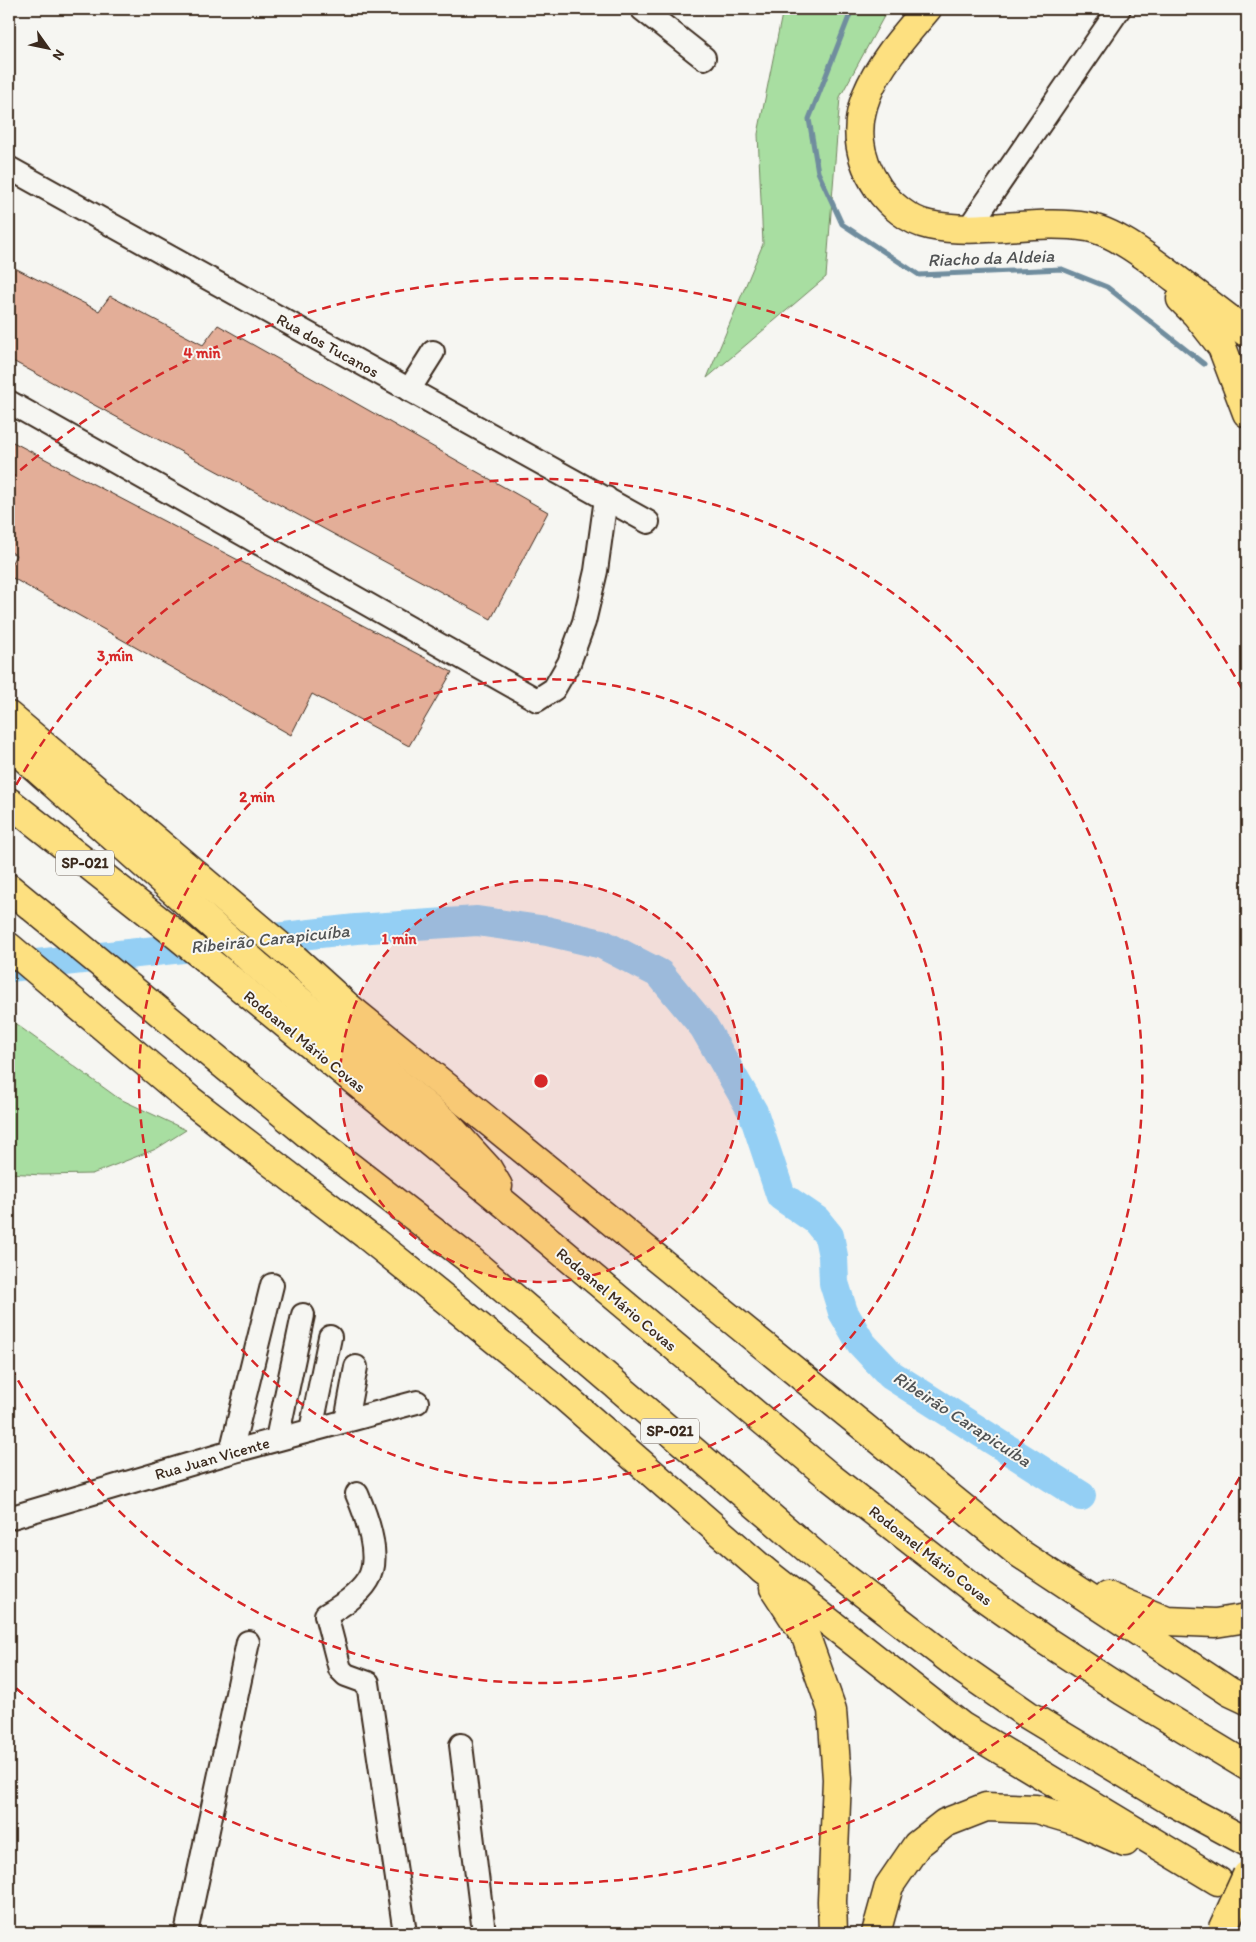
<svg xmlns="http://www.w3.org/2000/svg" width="1256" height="1942" font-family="Itim,sans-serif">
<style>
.green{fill:#a8dea1;stroke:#728460}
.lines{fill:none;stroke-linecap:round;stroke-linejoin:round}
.stream{stroke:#708d9e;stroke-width:5}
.river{stroke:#94cff4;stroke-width:30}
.building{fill:#e3ae98;stroke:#3b2a1e}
.minor-casing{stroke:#3b2a1e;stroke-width:26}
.major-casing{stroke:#3b2a1e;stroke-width:31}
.highway-casing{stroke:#3b2a1e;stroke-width:31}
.minor{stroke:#f6f6f2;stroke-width:22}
.major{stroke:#fde080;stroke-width:28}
.highway{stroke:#fde080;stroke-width:28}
.highway-bridge-casing{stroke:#3b2a1e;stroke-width:31;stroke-linecap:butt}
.highway-bridge{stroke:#fde080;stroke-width:28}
.ring{fill:none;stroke:#d62828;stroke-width:2.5;stroke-dasharray:9 6}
.labels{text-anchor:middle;stroke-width:4;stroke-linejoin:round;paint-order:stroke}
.shield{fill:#f6f6f2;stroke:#73675e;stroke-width:1}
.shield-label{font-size:15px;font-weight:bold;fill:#3b2a1e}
.street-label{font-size:16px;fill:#3b2a1e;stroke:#f6f6f2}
.water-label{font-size:18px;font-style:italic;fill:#515354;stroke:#f6f6f2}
.centre{fill:#d62828;stroke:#f6f6f2;stroke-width:2.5}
.ring-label{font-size:15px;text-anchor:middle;font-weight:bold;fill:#d62828;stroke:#f6f6f2;stroke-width:4;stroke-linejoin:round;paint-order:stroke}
</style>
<rect width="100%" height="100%" fill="#f6f6f2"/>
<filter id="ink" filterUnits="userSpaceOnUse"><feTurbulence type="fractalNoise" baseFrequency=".02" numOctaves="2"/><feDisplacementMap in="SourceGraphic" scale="10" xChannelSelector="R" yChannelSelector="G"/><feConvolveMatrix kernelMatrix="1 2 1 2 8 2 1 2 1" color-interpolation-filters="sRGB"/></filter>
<g filter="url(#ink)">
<!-- green -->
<g class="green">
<polygon points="783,9 888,9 840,97 826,277 707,378 763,244 758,134"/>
<polygon points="9,1019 118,1098 186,1130 156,1149 92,1174 42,1175 9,1173"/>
</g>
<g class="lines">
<!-- stream -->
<polyline class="stream" points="852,9 809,119 818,172 842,224 919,275 1062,269 1107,287 1204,364"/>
<!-- river -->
<polyline class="river" points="9,967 356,929 477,921 547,931 602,944 660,974 704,1027 753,1112 781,1196 816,1220 829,1236 833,1256 834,1283 843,1312 861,1343 891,1375 1081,1496"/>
</g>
<!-- building -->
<g class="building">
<polygon points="9,265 99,311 110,296 203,345 218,325 548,512 491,619 9,359"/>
<polygon points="9,440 452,672 409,746 312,694 291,735 9,576 9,568 16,555 9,551"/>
</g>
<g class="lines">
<defs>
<g id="minor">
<polyline points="642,9 704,58"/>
<polyline points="9,168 648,522"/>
<polyline points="968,229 1119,9"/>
<polyline points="409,390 433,352"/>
<polyline points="9,402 537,700 554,689 569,663 584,622 596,571 606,498"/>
<polyline points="346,1421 356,1367"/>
<polyline points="311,1430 330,1337"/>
<polyline points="277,1439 303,1315"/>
<polyline points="231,1452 272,1285"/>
<path d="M357 1494C366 1515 382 1558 368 1580 359 1595 341 1606 326 1615L340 1669 346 1675 368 1683 405 1933"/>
<polyline points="9,1518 231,1452 417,1402"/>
<polyline points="461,1745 483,1924 482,1933"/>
<polyline points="186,1933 248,1642"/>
</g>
<g id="major">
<path d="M927 9C882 62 831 117 878 188 889 204 909 221 929 225 981 236 1035 218 1087 227 1115 231 1152 261 1175 278 1199 296 1223 314 1247 333"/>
<polyline points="1181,299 1196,314 1222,347 1247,413"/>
<polyline points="9,716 293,957 347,1006 1016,1551"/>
<polyline points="9,947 190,1100 366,1235 550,1384 763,1570"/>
</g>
<g id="highway">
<polyline points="9,744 257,965 446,1123 488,1169 498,1186"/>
<polyline points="9,802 162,923 511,1209 830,1477 978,1593 1046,1641 1123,1691 1247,1766"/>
<polyline points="9,888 309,1135 470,1260 823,1562 962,1669 1028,1715 1169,1800 1247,1842"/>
<polyline points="1016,1551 1230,1692 1247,1700"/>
<polyline points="763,1570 961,1726 1218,1881"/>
<polyline points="774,1588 806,1637 832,1710 837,1779 832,1901 833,1933"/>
<polyline points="1107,1596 1167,1621 1215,1623 1247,1618"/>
<polyline points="876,1933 889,1886 917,1845 945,1823 986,1807 1036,1809 1080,1822 1125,1842"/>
</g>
</defs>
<!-- minor casing -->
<use href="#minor" class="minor-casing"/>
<!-- major casing -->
<use href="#major" class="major-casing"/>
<!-- highway casing -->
<use href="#highway" class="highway-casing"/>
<!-- minor -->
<use href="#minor" class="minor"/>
<!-- major -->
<use href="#major" class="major"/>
<!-- highway -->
<use href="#highway" class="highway"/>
<defs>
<polyline id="highway-bridge" points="1222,1930 1247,1875"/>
</defs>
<!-- highway-bridge casing -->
<use href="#highway-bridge" class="highway-bridge-casing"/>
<!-- highway-bridge -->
<use href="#highway-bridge" class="highway-bridge"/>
</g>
</g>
<!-- distance rings -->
<circle cx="541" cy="1081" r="201" fill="#d62828" fill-opacity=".12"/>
<g class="ring">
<circle cx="541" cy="1081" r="201"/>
<circle cx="541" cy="1081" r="402"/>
<path d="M9 798A602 602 0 1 1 9 1364"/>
<path d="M1247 1464A803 803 0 0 1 9 1682M9 480A803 803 0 0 1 1247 698"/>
</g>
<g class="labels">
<!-- shield labels -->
<g class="shield">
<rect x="56" y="850.5" width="58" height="25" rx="4"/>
<rect x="641" y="1418.5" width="58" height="25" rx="4"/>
</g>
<g class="shield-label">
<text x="85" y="868">SP-021</text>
<text x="670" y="1436">SP-021</text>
</g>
<!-- street labels -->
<g class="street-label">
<text transform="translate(328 345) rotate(29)" y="6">Rua dos Tucanos</text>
<text transform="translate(305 1041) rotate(39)" y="6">Rodoanel Mário Covas</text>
<text transform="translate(617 1299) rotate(40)" y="6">Rodoanel Mário Covas</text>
<text transform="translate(212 1458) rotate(-16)" y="6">Rua Juan Vicente</text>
<text transform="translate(931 1555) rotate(38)" y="6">Rodoanel Mário Covas</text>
</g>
<!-- water labels -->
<g class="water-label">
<text transform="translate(991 258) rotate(-2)" y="6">Riacho da Aldeia</text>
<text transform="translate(270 939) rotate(-6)" y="6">Ribeirão Carapicuíba</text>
<text transform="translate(962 1419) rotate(33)" y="6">Ribeirão Carapicuíba</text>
</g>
</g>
<circle cx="541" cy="1081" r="8" class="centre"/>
<g class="ring-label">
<text x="202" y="358">4 min</text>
<text x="115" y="661">3 min</text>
<text x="257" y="802">2 min</text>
<text x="399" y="944">1 min</text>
</g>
<!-- margin -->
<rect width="1256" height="1942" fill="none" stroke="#f6f6f2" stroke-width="30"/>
<rect x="15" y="15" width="1226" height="1912" fill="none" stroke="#3b2a1e" stroke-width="2" filter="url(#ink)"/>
<!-- north arrow -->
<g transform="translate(48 48) rotate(123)" stroke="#f6f6f2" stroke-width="4" paint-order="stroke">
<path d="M0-4L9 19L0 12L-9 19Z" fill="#3b2a1e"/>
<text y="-8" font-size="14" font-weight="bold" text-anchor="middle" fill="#3b2a1e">N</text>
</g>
</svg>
